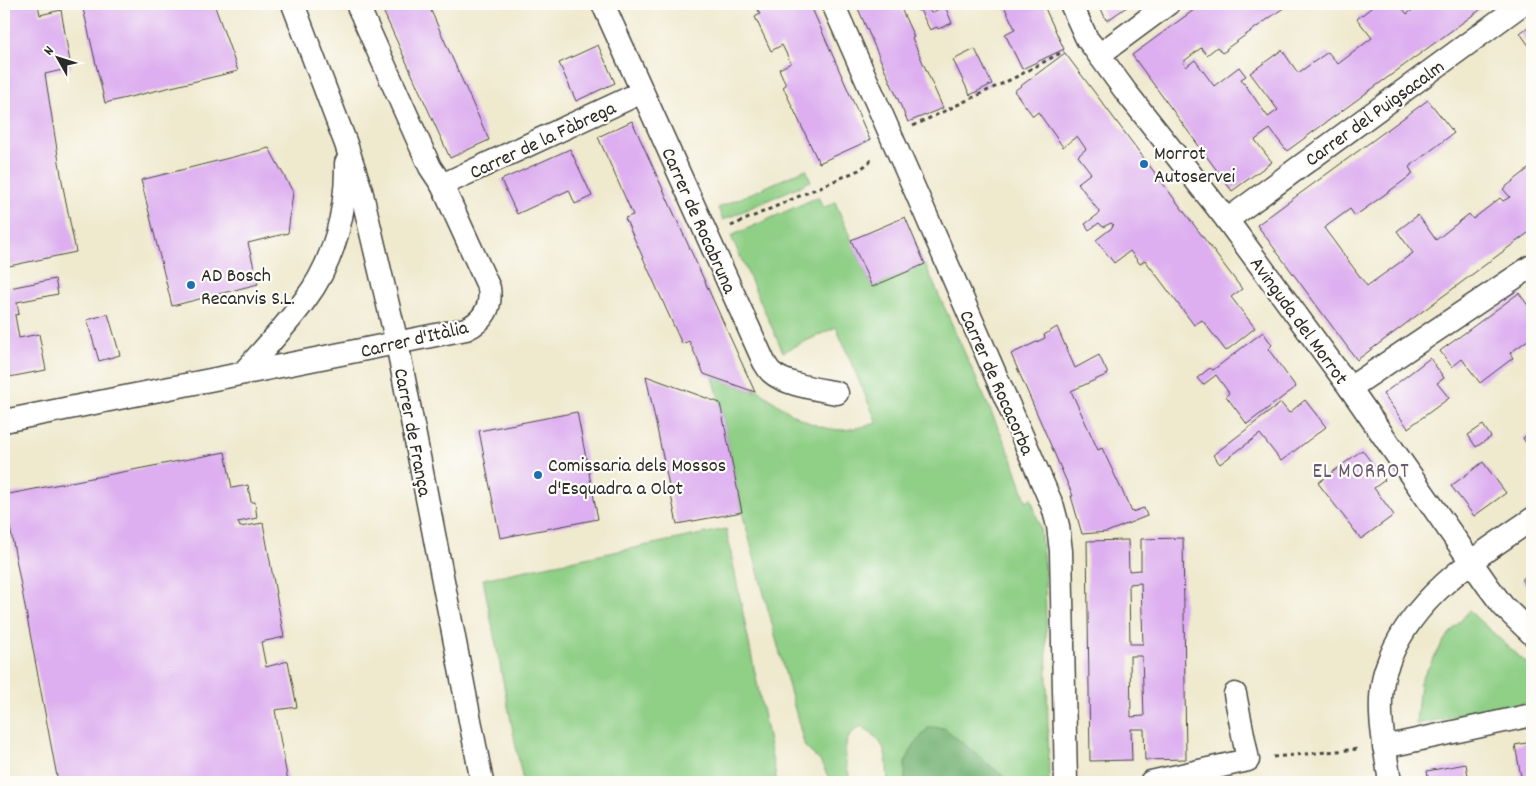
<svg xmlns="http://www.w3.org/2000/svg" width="1536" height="786" font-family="Dekko,sans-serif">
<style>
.green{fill:#8fcf86;stroke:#5d7d58}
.forest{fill:#73b273;stroke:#4f6e4f}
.building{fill:#ddaff0;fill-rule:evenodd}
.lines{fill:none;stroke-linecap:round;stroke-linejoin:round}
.street-casing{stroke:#484843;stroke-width:25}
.path{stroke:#484843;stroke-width:3;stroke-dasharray:4 4;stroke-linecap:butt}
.street{stroke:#fff;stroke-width:22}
.poi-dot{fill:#1f6fb2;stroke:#fdfcf7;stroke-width:2}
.labels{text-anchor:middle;stroke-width:4.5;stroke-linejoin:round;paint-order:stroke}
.street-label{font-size:20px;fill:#2b2b2b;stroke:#fdfcf7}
.poi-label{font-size:20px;fill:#2b2b2b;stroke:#fdfcf7;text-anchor:start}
.neighbourhood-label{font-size:21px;letter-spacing:1px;fill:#695970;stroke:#fdfcf7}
</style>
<rect width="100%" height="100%" fill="#fdfcf7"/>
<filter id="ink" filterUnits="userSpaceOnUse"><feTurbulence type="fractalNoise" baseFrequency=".02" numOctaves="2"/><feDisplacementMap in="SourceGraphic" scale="10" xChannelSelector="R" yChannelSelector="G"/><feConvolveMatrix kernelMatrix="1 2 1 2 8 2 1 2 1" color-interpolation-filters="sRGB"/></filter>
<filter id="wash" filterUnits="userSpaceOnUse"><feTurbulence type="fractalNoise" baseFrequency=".0096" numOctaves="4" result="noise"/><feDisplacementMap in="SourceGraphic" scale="20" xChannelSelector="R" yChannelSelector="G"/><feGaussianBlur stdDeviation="1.12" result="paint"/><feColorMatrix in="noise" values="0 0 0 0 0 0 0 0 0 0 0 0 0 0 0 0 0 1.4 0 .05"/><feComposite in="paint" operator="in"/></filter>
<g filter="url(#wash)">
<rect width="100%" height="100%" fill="#efe9ce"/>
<!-- green -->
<g class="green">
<polygon points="806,169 811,181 723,220 718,208"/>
<path d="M818 197 823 208 835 202 872 287 925 264 1013 461 1026 501 1031 498 1040 527 1045 572 1049 782H888C886 753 888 743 861 726 858 729 853 731 851 734 840 748 847 767 851 782H831L820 761 805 747 742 512 720 403 713 377 755 392 753 386C779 406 809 430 843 430 854 429 866 426 877 423L836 327 783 352 731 236Z"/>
<polygon points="726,529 777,782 523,782 483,579"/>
<polygon points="1469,611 1532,668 1532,702 1416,724 1420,682 1445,639"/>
</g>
<!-- forest -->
<polygon class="forest" points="929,727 944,728 1003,776 1006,782 905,782 905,763 914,745"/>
<g id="blocks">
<!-- building -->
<g class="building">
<polygon points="4,4 38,4 40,15 61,10 71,68 45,74 63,187 76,252 4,267"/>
<polygon points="82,4 214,4 238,71 105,103"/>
<polygon points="380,4 428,4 489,140 450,158"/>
<polygon points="755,4 810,4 870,140 819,163 783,87 786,85 779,69 791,63 782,45 771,51 755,17 760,14"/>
<polygon points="856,4 899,4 914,37 912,38 943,108 908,122"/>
<polygon points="914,4 926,4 931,13 945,6 952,23 938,29 937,27 930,30 920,10 918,11"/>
<polygon points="1003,4 1043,4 1064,49 1022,69 1005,34 1015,29"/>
<polygon points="1099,4 1131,4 1108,20 1106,20"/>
<polygon points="1202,4 1289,4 1226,49 1227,50 1222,53 1217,47 1207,55 1201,48 1183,62 1186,67 1195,60 1214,86 1239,67 1246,76 1241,79 1268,117 1278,110 1250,73 1282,50 1298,73 1328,52 1338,64 1372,38 1357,19 1376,4 1399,4 1407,14 1421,4 1488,4 1287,151 1270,129 1255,140 1272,162 1232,191 1132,55"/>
<polygon points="1532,24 1532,50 1520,33"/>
<polygon points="598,45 615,83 576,101 559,63"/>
<polygon points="975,49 992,84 970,95 953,60"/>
<polygon points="1065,53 1242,289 1231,297 1255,328 1226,351 1202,320 1194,325 1145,260 1140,264 1130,251 1114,263 1096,240 1113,227 1112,226 1114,225 1111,223 1103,227 1099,223 1089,230 1085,224 1100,213 1078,183 1091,173 1078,156 1086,149 1077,136 1063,147 1038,112 1033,116 1014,91"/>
<polygon points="1428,100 1454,133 1409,167 1413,174 1355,216 1350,209 1324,228 1367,286 1413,253 1397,231 1418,215 1436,240 1469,214 1473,219 1500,198 1503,201 1510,197 1503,189 1532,166 1532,230 1357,360 1257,225"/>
<polygon points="632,121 725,326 755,392 704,374 689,341 682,344 625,218 633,215 598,137"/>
<polygon points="269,148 293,192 288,233 248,243 258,284 172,306 141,180"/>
<polygon points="570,149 592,196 575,204 569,190 517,214 501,180"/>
<polygon points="905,217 925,264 872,287 851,240"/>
<polygon points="55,279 58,294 17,302 19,314 15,315 19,338 39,334 46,370 4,378 4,289"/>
<polygon points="1519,293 1532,311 1532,337 1510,353 1513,358 1480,383 1462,359 1452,367 1440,351"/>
<polygon points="108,314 120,355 99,361 87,320"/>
<polygon points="1057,327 1075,368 1099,355 1108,374 1071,391 1098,450 1102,448 1132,512 1144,508 1147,516 1107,532 1082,534 1071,496 1073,496 1011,354 1045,338 1044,335"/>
<polygon points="1263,332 1272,345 1268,349 1296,387 1247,424 1226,396 1229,393 1216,375 1203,385 1197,378 1210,368 1213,370"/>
<polygon points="1430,358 1444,378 1437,383 1449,398 1408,428 1383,394"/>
<polygon points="646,376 720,403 742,512 677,524"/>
<polygon points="1305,400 1326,427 1281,461 1260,434 1220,464 1213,455 1281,403 1289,413"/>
<polygon points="577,412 598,519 500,538 479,431"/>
<polygon points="1483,425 1491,437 1476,447 1468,435"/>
<polygon points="1532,431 1532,452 1523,438"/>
<polygon points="1362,450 1385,480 1374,488 1394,515 1361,539 1318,483"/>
<polygon points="225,452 232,488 248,485 251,502 255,502 257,518 238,522 240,527 263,523 284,637 261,642 266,667 288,661 297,707 275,710 288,782 58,782 4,495"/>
<polygon points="1483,462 1506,493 1474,516 1451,486"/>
<path d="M1183 538 1186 759 1145 760 1144 729H1131L1132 760 1090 761 1087 541 1128 540 1129 571 1141 570V539ZM1141 583 1143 644H1130L1129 584ZM1130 656H1142L1144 716 1131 717Z"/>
<polygon points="1532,568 1532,594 1522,580"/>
<polygon points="1532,742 1532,782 1522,782 1515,745"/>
<polygon points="1466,764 1469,782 1429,782 1427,771"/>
</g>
</g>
</g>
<g filter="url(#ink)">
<use href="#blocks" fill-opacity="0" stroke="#484843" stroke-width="1"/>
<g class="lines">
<defs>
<g id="street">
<polyline points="293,4 346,144 361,190 397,343 482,782"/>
<path d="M603 4 764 362C766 365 768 369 771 372 785 385 818 389 837 393"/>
<polyline points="833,4 926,215 1053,507 1058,526 1061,551 1066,782"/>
<polyline points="1071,4 1087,39 1091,44 1126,92 1227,220 1350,388 1488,586 1503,606 1532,634"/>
<polyline points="1099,55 1168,4"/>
<polyline points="442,185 642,92"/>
<polyline points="1227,220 1522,4"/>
<path d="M243 373C264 349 286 326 305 300 334 262 347 210 346 163"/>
<polyline points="1350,388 1532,266"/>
<path d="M4 421 466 329C484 321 492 307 489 288L442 185 430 167 357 4"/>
<polyline points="1384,747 1532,715"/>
<polyline points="1151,782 1248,760 1235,694"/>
<path d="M1390 782C1385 748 1376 710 1384 676 1385 670 1388 664 1390 658 1416 594 1477 557 1532 519"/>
</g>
</defs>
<!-- street casing -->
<use href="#street" class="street-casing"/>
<!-- path -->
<g class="path">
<polyline points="913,126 1014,78 1064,51"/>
<polyline points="731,226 859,170 870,162 871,156"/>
<polyline points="1273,757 1359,749"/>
</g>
<!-- street -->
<use href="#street" class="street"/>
</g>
</g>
<!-- markers -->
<g class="poi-dot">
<circle cx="1144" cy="164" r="5"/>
<circle cx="191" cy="285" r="5"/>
<circle cx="538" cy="475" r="5"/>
</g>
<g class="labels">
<!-- street labels -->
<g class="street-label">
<text transform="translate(1374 112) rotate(-36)" y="7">Carrer del Puigsacalm</text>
<text transform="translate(542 139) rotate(-25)" y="7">Carrer de la Fàbrega</text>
<text transform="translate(700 220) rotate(66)" y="7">Carrer de Rocabruna</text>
<text transform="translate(1300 320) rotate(54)" y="7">Avinguda del Morrot</text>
<text transform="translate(414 338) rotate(-13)" y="7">Carrer d'Itàlia</text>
<text transform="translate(998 382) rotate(66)" y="7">Carrer de Rocacorba</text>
<text transform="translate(414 432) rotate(79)" y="7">Carrer de França</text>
</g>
<!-- poi labels -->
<g class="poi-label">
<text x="1154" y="159">Morrot<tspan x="1154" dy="23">Autoservei</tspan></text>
<text x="201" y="281">AD Bosch<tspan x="201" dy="23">Recanvis S.L.</tspan></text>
<text x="548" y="471">Comissaria dels Mossos<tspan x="548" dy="23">d'Esquadra a Olot</tspan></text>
</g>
<!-- neighbourhood labels -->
<g class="neighbourhood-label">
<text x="1361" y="477">EL MORROT</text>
</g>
</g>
<!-- margin -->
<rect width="1536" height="786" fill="none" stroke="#fdfcf7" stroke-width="20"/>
<!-- north arrow -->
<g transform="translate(58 58) rotate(309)" stroke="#fdfcf7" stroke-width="4" paint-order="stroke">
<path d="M0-4L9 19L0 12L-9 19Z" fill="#2b2b2b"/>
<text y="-8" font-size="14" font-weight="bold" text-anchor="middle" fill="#2b2b2b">N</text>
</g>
</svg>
